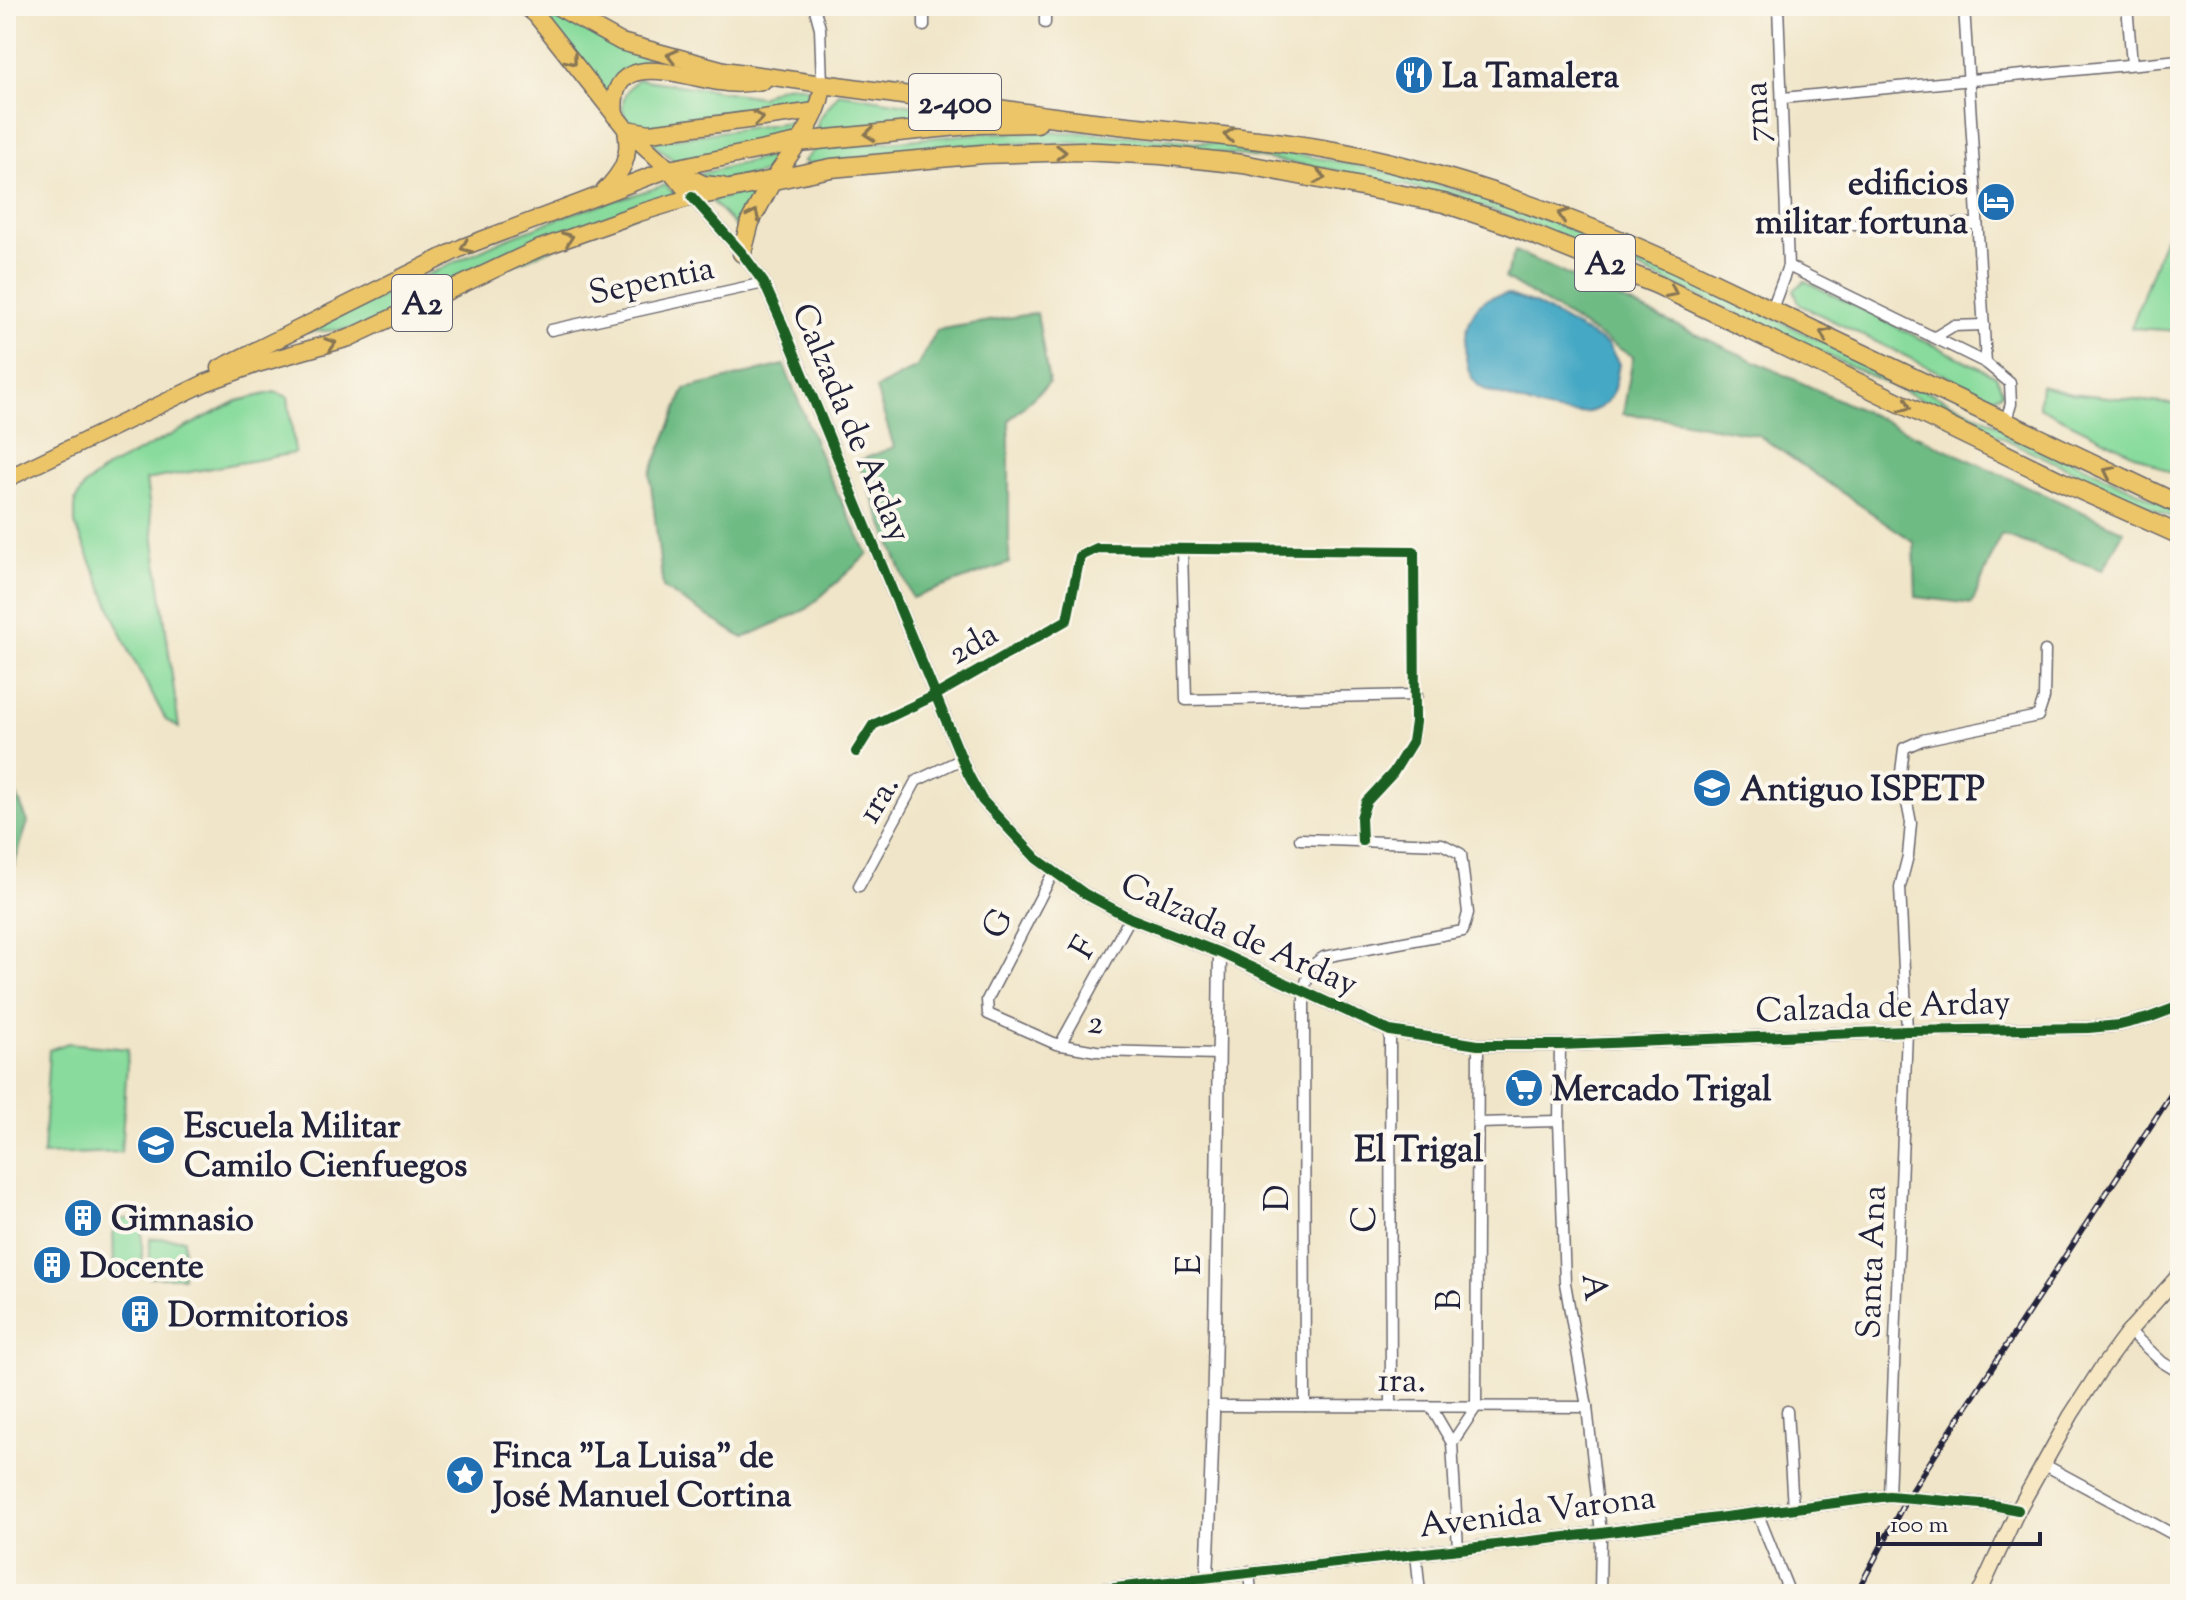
<svg xmlns="http://www.w3.org/2000/svg" width="2186" height="1600" font-family="'Sorts Mill Goudy',serif">
<style>
.green{fill:#88db9c;stroke:#557e6c;stroke-width:2}
.forest{fill:#6ebb84;stroke:#486e60;stroke-width:2}
.water{fill:#45a8c4;stroke:#346580;stroke-width:2}
.lines{fill:none;stroke-linecap:round;stroke-linejoin:round}
.minor-casing{stroke:#6a666c;stroke-width:13}
.tertiary-casing{stroke:#6a666c;stroke-width:15}
.secondary-casing{stroke:#6a666c;stroke-width:17}
.trunk-casing{stroke:#6a666c;stroke-width:19}
.motorway-casing{stroke:#6a666c;stroke-width:21}
.minor{stroke:#fff;stroke-width:10}
.tertiary{stroke:#fff;stroke-width:12}
.secondary{stroke:#f7e8c3;stroke-width:14}
.trunk{stroke:#ecc569;stroke-width:16}
.motorway{stroke:#ecc569;stroke-width:18}
.rail-casing{stroke:#22223b;stroke-width:6}
.rail{stroke:#fbf7ec;stroke-width:3;stroke-dasharray:9;stroke-linecap:butt}
.cycleway-casing{stroke:#fbf7ec;stroke-width:15}
.cycleway{stroke:#1b5e20;stroke-width:10}
.oneway{stroke:#877452}
.labels{text-anchor:middle;stroke-width:8;stroke-linejoin:round;paint-order:stroke}
.shield{fill:#fbf7ec;stroke:#636270;stroke-width:2}
.shield-label{font-size:32px;font-weight:bold;fill:#22223b}
.poi-label{font-size:34px;font-weight:bold;fill:#22223b;stroke:#fbf7ec;text-anchor:start}
.street-label{font-size:34px;fill:#22223b;stroke:#fbf7ec}
.neighbourhood-label{font-size:36px;font-weight:bold;fill:#22223b;stroke:#fbf7ec}
</style>
<rect width="100%" height="100%" fill="#fbf7ec"/>
<filter id="ink" filterUnits="userSpaceOnUse"><feTurbulence type="fractalNoise" baseFrequency=".0125" numOctaves="2"/><feDisplacementMap in="SourceGraphic" scale="16" xChannelSelector="R" yChannelSelector="G"/><feConvolveMatrix kernelMatrix="1 2 1 2 8 2 1 2 1" color-interpolation-filters="sRGB"/></filter>
<filter id="wash" filterUnits="userSpaceOnUse"><feTurbulence type="fractalNoise" baseFrequency=".006" numOctaves="4" result="noise"/><feDisplacementMap in="SourceGraphic" scale="32" xChannelSelector="R" yChannelSelector="G"/><feGaussianBlur stdDeviation="1.8" result="paint"/><feColorMatrix in="noise" values="0 0 0 0 0 0 0 0 0 0 0 0 0 0 0 0 0 1.4 0 .05"/><feComposite in="paint" operator="in"/></filter>
<g filter="url(#wash)">
<rect width="100%" height="100%" fill="#f0e5c8"/>
<!-- green -->
<g class="green">
<polygon points="534,6 545,6 612,46 669,66 619,75 605,94"/>
<path d="M638 79 761 97C778 85 795 80 815 92L813 104 656 128C651 127 642 127 637 125 613 115 623 91 638 79Z"/>
<polygon points="839,93 932,108 933,114 928,120 815,132 819,119"/>
<polygon points="802,120 796,137 679,165 651,142"/>
<path d="M1068 132C1207 139 1347 155 1480 197 1602 236 1720 292 1836 348 1951 402 2065 457 2180 512V521C2033 453 1887 382 1740 315 1635 267 1528 216 1416 188 1272 153 1124 137 977 145 921 149 866 157 811 164L803 162 815 149 980 133Z"/>
<polygon points="775,155 780,159 771,171 730,180 715,181 695,175"/>
<polygon points="665,185 678,197 356,329 304,332 503,240 570,214"/>
<polygon points="763,188 738,229 711,201"/>
<polygon points="2165,236 2180,237 2180,331 2131,328"/>
<polygon points="1805,281 1996,376 2003,392 1992,398 1800,305 1794,290"/>
<polygon points="2041,385 2071,393 2180,405 2180,477 2039,407"/>
<polygon points="275,392 288,397 295,453 146,480 179,728 166,720 130,653 75,524 75,501 85,485 107,468 237,401"/>
<polygon points="68,1043 128,1049 121,1152 43,1155 49,1050"/>
<polygon points="113,1219 142,1219 142,1276 114,1276"/>
<polygon points="150,1238 184,1239 183,1277 149,1277"/>
</g>
<!-- forest -->
<g class="forest">
<polygon points="1515,251 2124,531 2102,570 2001,534 1972,604 1916,597 1914,542 1758,435 1658,417 1623,414 1633,357 1505,278"/>
<polygon points="1037,313 1049,383 1009,420 1009,563 912,598 858,461 894,447 876,389 917,367 937,330"/>
<polygon points="784,365 827,472 868,554 807,609 743,638 663,588 650,475 685,389"/>
<polygon points="6,769 28,822 6,890"/>
</g>
<!-- water -->
<path class="water" d="M1507 294 1537 305 1608 345 1619 364C1617 373 1616 386 1612 394 1597 427 1541 410 1516 400 1504 396 1486 393 1477 384 1459 367 1462 314 1484 301 1491 296 1498 295 1507 294Z"/>
</g>
<g filter="url(#ink)">
<g class="lines">
<defs>
<g id="minor">
<polyline points="814,6 820,28 822,84"/>
<polyline points="924,6 924,26"/>
<polyline points="1964,6 1986,363"/>
<polyline points="2127,6 2132,64"/>
<polyline points="1045,23 1045,6"/>
<polyline points="1783,98 2180,60"/>
<polyline points="1785,224 1977,224"/>
<polyline points="1788,266 1986,363 2010,383 2011,404 2006,420"/>
<polyline points="1772,309 1788,266 1778,6"/>
<polyline points="551,330 764,283"/>
<polyline points="1935,337 1953,326 1984,325"/>
<polyline points="1182,549 1186,700 1417,695"/>
<polyline points="856,752 873,725 936,695 1067,620 1080,556 1097,548 1414,551 1415,722 1412,742 1393,773 1366,802 1361,818 1362,841"/>
<path d="M1300 839 1442 844 1461 854 1468 913 1463 931 1324 957C1310 964 1308 976 1304 990L1305 1406"/>
<polyline points="1054,871 987,1000 988,1014 1056,1044 1096,1051 1219,1054"/>
<polyline points="859,886 916,781 962,759"/>
<polyline points="1390,1031 1391,1406"/>
<polyline points="1060,1045 1130,918"/>
<polyline points="1560,1045 1559,1121 1565,1283 1587,1407 1601,1533 1600,1594"/>
<polyline points="1478,1123 1559,1121"/>
<polyline points="2129,1331 2162,1362 2180,1373"/>
<polyline points="1215,1406 1587,1407"/>
<polyline points="1431,1407 1452,1443"/>
<polyline points="1787,1411 1793,1508"/>
<polyline points="2043,1464 2180,1538"/>
<polyline points="1889,1496 1907,1031 1900,887 1908,856 1911,823 1901,772 1904,748 1922,740 2038,716 2044,698 2045,651"/>
<polyline points="1757,1512 1790,1594"/>
<polyline points="1458,1548 1452,1443 1476,1407 1478,1045"/>
<polyline points="1416,1553 1420,1594"/>
<polyline points="1249,1571 1251,1594"/>
</g>
<g id="tertiary">
<polyline points="692,197 742,253 764,283 782,323 968,774 982,800 1037,859 1085,894 1130,918 1220,953 1390,1031 1478,1045 1560,1045 1907,1031 2088,1028 2120,1025 2148,1018 2180,1006"/>
<path d="M1207 1576C1217 1369 1217 1161 1220 953"/>
<polyline points="1062,1594 1601,1533 1889,1496 1993,1505 2018,1510"/>
</g>
<polyline id="secondary" points="1979,1594 2018,1510 2071,1415 2100,1370 2129,1331 2180,1274"/>
<g id="trunk">
<path d="M556 6 621 42 724 70 822 84C824 114 790 154 773 179"/>
<path d="M615 116C607 47 679 76 719 82 734 85 748 84 763 81"/>
<polyline points="627,129 650,133 816,111"/>
<path d="M604 191C623 172 631 157 626 129"/>
<polyline points="220,368 463,247 669,169 798,142"/>
<polyline points="6,479 205,383 257,364 349,338 535,250 639,213 692,197 669,169 626,129 536,15 525,6"/>
</g>
<g id="motorway">
<path d="M822 84C910 95 997 110 1085 121 1187 134 1290 138 1391 163 1490 187 1582 222 1675 264L2180 505"/>
<polyline points="798,142 979,124 1037,123"/>
<polyline points="669,169 703,185 722,187"/>
<polyline points="692,197 831,168 983,154 1080,151 1161,155 1243,164 1444,203 1507,224 1658,285 2058,480 2180,535"/>
<polyline points="742,253 750,222 773,179"/>
</g>
</defs>
<!-- minor casing -->
<use href="#minor" class="minor-casing"/>
<!-- tertiary casing -->
<use href="#tertiary" class="tertiary-casing"/>
<!-- secondary casing -->
<use href="#secondary" class="secondary-casing"/>
<!-- trunk casing -->
<use href="#trunk" class="trunk-casing"/>
<!-- motorway casing -->
<use href="#motorway" class="motorway-casing"/>
<!-- minor -->
<use href="#minor" class="minor"/>
<!-- tertiary -->
<use href="#tertiary" class="tertiary"/>
<!-- secondary -->
<use href="#secondary" class="secondary"/>
<!-- trunk -->
<use href="#trunk" class="trunk"/>
<!-- motorway -->
<use href="#motorway" class="motorway"/>
<defs>
<polyline id="rail" points="1856,1594 1908,1496 2180,1081"/>
</defs>
<!-- rail casing -->
<use href="#rail" class="rail-casing"/>
<!-- rail -->
<use href="#rail" class="rail"/>
<defs>
<g id="cycleway">
<polyline points="692,197 742,253 764,283 782,323 968,774 982,800 1037,859 1085,894 1130,918 1220,953 1390,1031 1478,1045 1560,1045 1907,1031 2088,1028 2120,1025 2148,1018 2180,1006"/>
<polyline points="856,752 873,725 936,695 1067,620 1080,556 1097,548 1414,551 1415,722 1412,742 1393,773 1366,802 1361,818 1362,841"/>
<polyline points="1062,1594 1601,1533 1889,1496 1993,1505 2018,1510"/>
</g>
</defs>
<!-- cycleway casing -->
<use href="#cycleway" class="cycleway-casing"/>
<!-- cycleway -->
<use href="#cycleway" class="cycleway"/>
</g>
<!-- one-way arrows -->
<defs><path id="oneway-chevron" d="M-2-3.5L2.5 0L-2 3.5" fill="none" stroke-width="1.6" stroke-linecap="round" stroke-linejoin="round" transform="scale(2)"/></defs>
<g class="oneway">
<use href="#oneway-chevron" transform="translate(672 56) rotate(-165)"/>
<use href="#oneway-chevron" transform="translate(572 60) rotate(51)"/>
<use href="#oneway-chevron" transform="translate(758 118) rotate(-8)"/>
<use href="#oneway-chevron" transform="translate(870 134) rotate(174)"/>
<use href="#oneway-chevron" transform="translate(1229 135) rotate(-174)"/>
<use href="#oneway-chevron" transform="translate(1061 152) rotate(-1)"/>
<use href="#oneway-chevron" transform="translate(1320 177) rotate(11)"/>
<use href="#oneway-chevron" transform="translate(754 215) rotate(-65)"/>
<use href="#oneway-chevron" transform="translate(1563 215) rotate(-160)"/>
<use href="#oneway-chevron" transform="translate(568 238) rotate(-21)"/>
<use href="#oneway-chevron" transform="translate(466 247) rotate(157)"/>
<use href="#oneway-chevron" transform="translate(1672 292) rotate(26)"/>
<use href="#oneway-chevron" transform="translate(1825 334) rotate(-155)"/>
<use href="#oneway-chevron" transform="translate(331 344) rotate(-19)"/>
<use href="#oneway-chevron" transform="translate(1906 406) rotate(26)"/>
<use href="#oneway-chevron" transform="translate(2109 472) rotate(-154)"/>
</g>
</g>
<!-- icons -->
<defs>
<symbol id="restaurant-disc" viewBox="-11 -11 22 22"><circle r="9.5" fill="#1f6fb2" stroke="#fbf7ec"/><path d="M-5-6h1v4h1v-4h1v4h1v-4h1v5L-1.5 .5V6h-2V.5L-5-1ZM5-6V6H3V1.5H1.5Q1.5-4 5-6Z" fill="#fff"/></symbol>
<symbol id="hotel-disc" viewBox="-11 -11 22 22"><circle r="9.5" fill="#1f6fb2" stroke="#fbf7ec"/><path d="M-6-4.5h1.5V1H6V5H4.5V3h-9V5H-6ZM-4 0a1.8 1.8 0 1 1 3.6 0ZM.5 0V-2.5h3Q6-2.5 6 0Z" fill="#fff"/></symbol>
<symbol id="university-disc" viewBox="-11 -11 22 22"><circle r="9.5" fill="#1f6fb2" stroke="#fbf7ec"/><path d="M0-5L7-2L0 1L-7-2ZM-4 1L0 2.5L4 1V4Q0 6-4 4Z" fill="#fff"/></symbol>
<symbol id="supermarket-disc" viewBox="-11 -11 22 22"><circle r="9.5" fill="#1f6fb2" stroke="#fbf7ec"/><path d="M-6-5.5h2.5l.6 2H6L4.5 2H-2.5L-4.4-4H-6ZM-1.5 3.2a1.3 1.3 0 1 0 .1 0ZM3 3.2a1.3 1.3 0 1 0 .1 0Z" fill="#fff"/></symbol>
<symbol id="school-disc" viewBox="-11 -11 22 22"><circle r="9.5" fill="#1f6fb2" stroke="#fbf7ec"/><path d="M0-5L7-2L0 1L-7-2ZM-4 1L0 2.5L4 1V4Q0 6-4 4Z" fill="#fff"/></symbol>
<symbol id="building-disc" viewBox="-11 -11 22 22"><circle r="9.5" fill="#1f6fb2" stroke="#fbf7ec"/><path d="M-4-6H4V6H1V3H-1V6H-4ZM-2.5-4.3h1.7v1.8h-1.7ZM.8-4.3h1.7v1.8H.8ZM-2.5-1h1.7V.8h-1.7ZM.8-1h1.7V.8H.8Z" fill="#fff"/></symbol>
<symbol id="sight-disc" viewBox="-11 -11 22 22"><circle r="9.5" fill="#1f6fb2" stroke="#fbf7ec"/><path d="M0-6L1.8-2.2L6-1.7L2.9 1.2L3.7 5.4L0 3.3L-3.7 5.4L-2.9 1.2L-6-1.7L-1.8-2.2Z" fill="#fff"/></symbol>
</defs>
<g fill-rule="evenodd">
<use href="#restaurant-disc" x="1392" y="53" width="44" height="44"/>
<use href="#hotel-disc" x="1974" y="180" width="44" height="44"/>
<use href="#university-disc" x="1690" y="766" width="44" height="44"/>
<use href="#supermarket-disc" x="1502" y="1066" width="44" height="44"/>
<use href="#school-disc" x="134" y="1123" width="44" height="44"/>
<use href="#building-disc" x="61" y="1196" width="44" height="44"/>
<use href="#building-disc" x="30" y="1243" width="44" height="44"/>
<use href="#building-disc" x="118" y="1292" width="44" height="44"/>
<use href="#sight-disc" x="443" y="1453" width="44" height="44"/>
</g>
<g class="labels">
<!-- shield labels -->
<g class="shield">
<rect x="909" y="74" width="92" height="56" rx="6"/>
<rect x="1575" y="235" width="60" height="56" rx="6"/>
<rect x="392" y="275" width="60" height="56" rx="6"/>
</g>
<g class="shield-label">
<text x="955" y="113">2-400</text>
<text x="1605" y="274">A2</text>
<text x="422" y="314">A2</text>
</g>
<!-- poi labels -->
<g class="poi-label">
<text x="1442" y="87">La Tamalera</text>
<text x="1968" y="194" text-anchor="end">edificios<tspan x="1968" dy="39">militar fortuna</tspan></text>
<text x="1740" y="800">Antiguo ISPETP</text>
<text x="1552" y="1100">Mercado Trigal</text>
<text x="184" y="1137">Escuela Militar<tspan x="184" dy="39">Camilo Cienfuegos</tspan></text>
<text x="111" y="1230">Gimnasio</text>
<text x="80" y="1277">Docente</text>
<text x="168" y="1326">Dormitorios</text>
<text x="493" y="1467">Finca "La Luisa" de<tspan x="493" dy="39">José Manuel Cortina</tspan></text>
</g>
<!-- street labels -->
<g class="street-label">
<text transform="translate(1755 112) rotate(-92)" y="12">7ma</text>
<text transform="translate(651 279) rotate(-12)" y="12">Sepentia</text>
<text transform="translate(853 422) rotate(67)" y="12">Calzada de Arday</text>
<text transform="translate(972 642) rotate(-30)" y="12">2da</text>
<text transform="translate(877 798) rotate(-59)" y="12">1ra.</text>
<text transform="translate(996 923) rotate(-63)" y="12">G</text>
<text transform="translate(1240 933) rotate(24)" y="12">Calzada de Arday</text>
<text transform="translate(1082 947) rotate(-61)" y="12">F</text>
<text transform="translate(1883 1005) rotate(-2)" y="12">Calzada de Arday</text>
<text transform="translate(1096 1021) rotate(6)" y="12">2</text>
<text transform="translate(1276 1198) rotate(-90)" y="12">D</text>
<text transform="translate(1363 1219) rotate(-90)" y="12">C</text>
<text transform="translate(1870 1262) rotate(-88)" y="12">Santa Ana</text>
<text transform="translate(1188 1265) rotate(-90)" y="12">E</text>
<text transform="translate(1596 1287) rotate(83)" y="12">A</text>
<text transform="translate(1448 1300) rotate(-90)" y="12">B</text>
<text transform="translate(1402 1379) rotate(1)" y="12">1ra.</text>
<text transform="translate(1537 1510) rotate(-7)" y="12">Avenida Varona</text>
</g>
<!-- neighbourhood labels -->
<g class="neighbourhood-label">
<text x="1419" y="1161">El Trigal</text>
</g>
</g>
<!-- margin -->
<rect width="2186" height="1600" fill="none" stroke="#fbf7ec" stroke-width="32"/>
<!-- scale -->
<path d="M1878 1532v12h162v-12" fill="none" stroke="#22223b" stroke-width="4"/>
<text x="1890" y="1532" font-size="24" fill="#22223b" stroke="#fbf7ec" stroke-width="6" paint-order="stroke">100 m</text>
</svg>
